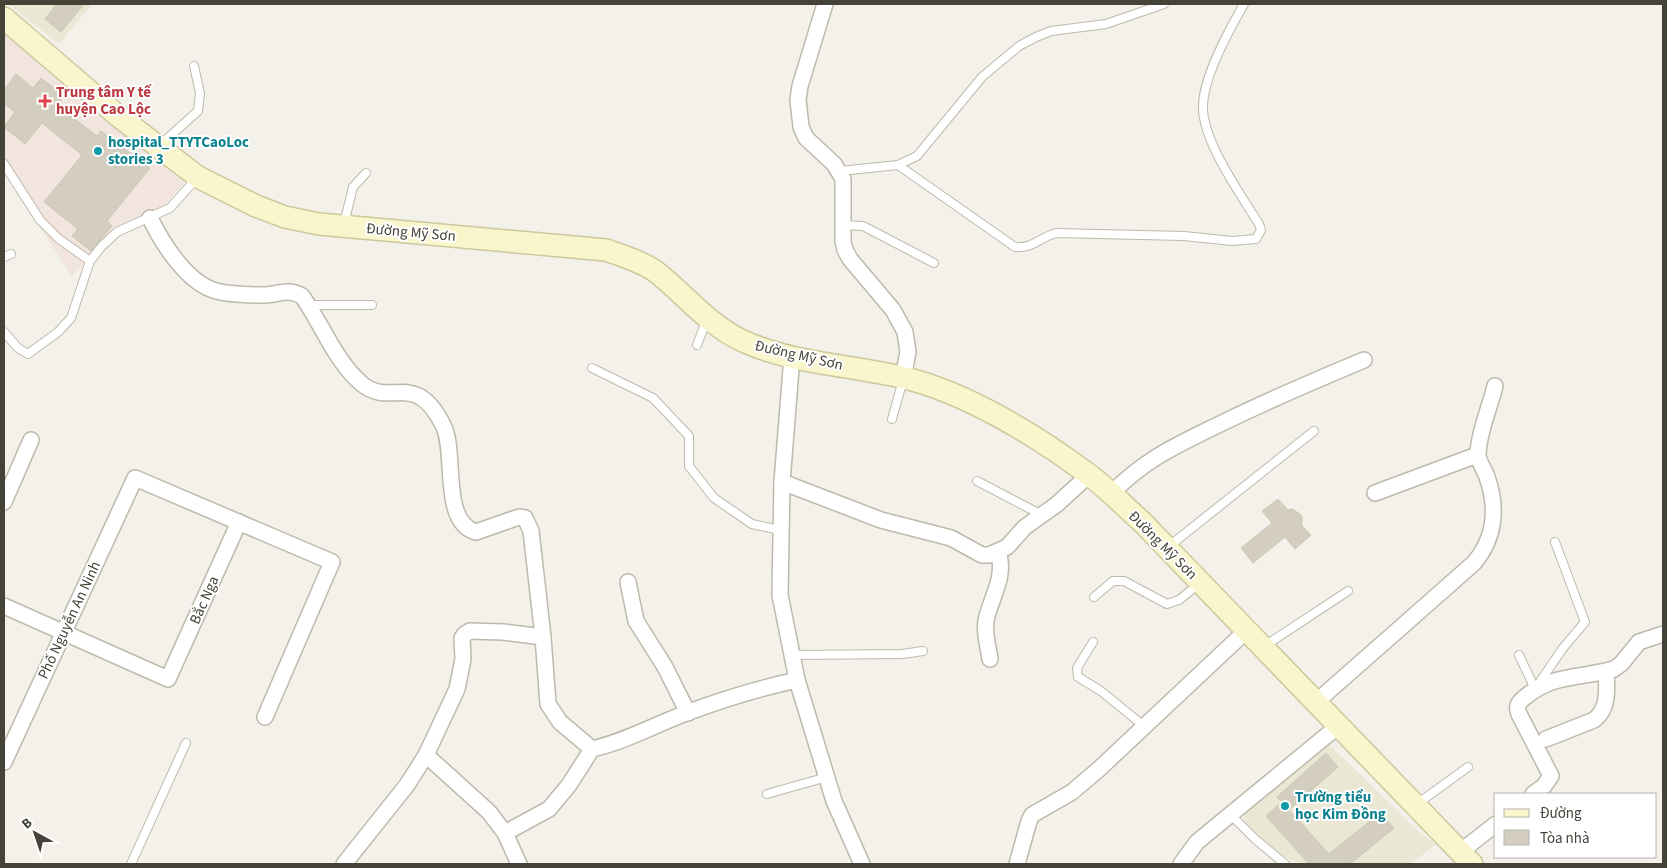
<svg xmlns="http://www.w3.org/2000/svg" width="1667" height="868" font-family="'Source Sans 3',sans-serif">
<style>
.education{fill:#eae8d4}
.medical{fill:#f2e4de}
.building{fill:#d3cebf;stroke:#cdc7b3}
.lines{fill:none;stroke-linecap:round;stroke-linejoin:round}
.lane-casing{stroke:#bdbaac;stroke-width:10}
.street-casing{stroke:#bdbaac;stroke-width:18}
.secondary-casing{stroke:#cec89d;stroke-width:24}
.lane{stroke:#fff;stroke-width:8}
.street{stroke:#fff;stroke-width:15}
.secondary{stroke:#f9f5cc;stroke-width:21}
.health-dot{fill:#e0444e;stroke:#fff;stroke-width:2}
.culture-dot{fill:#0f9aa8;stroke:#fff;stroke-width:2}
.labels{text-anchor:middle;stroke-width:4;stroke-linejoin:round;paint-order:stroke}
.health-label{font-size:15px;font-weight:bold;fill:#be3a42;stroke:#fff;text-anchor:start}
.culture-label{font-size:15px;font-weight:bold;fill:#0d838f;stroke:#fff;text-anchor:start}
.street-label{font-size:15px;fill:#454238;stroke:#fff}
</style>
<rect width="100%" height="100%" fill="#f3f1e9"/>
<!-- education -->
<g class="education">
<polygon points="8,4 92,4 59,44"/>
<polygon points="1323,744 1331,746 1419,832 1436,844 1411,864 1301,864 1277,853 1244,821 1244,811"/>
</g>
<!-- medical -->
<polygon class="medical" points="4,32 184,183 161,208 119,225 72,277 4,170"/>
<!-- building -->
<g class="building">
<polygon points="57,4 84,4 61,32 45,19"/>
<polygon points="16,74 33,88 41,78 64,96 57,105 97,136 101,131 150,168 107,221 112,226 91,251 72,236 78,229 44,202 82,155 42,123 25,144 4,127 15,112 4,103 4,90"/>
<polygon points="1278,499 1288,510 1293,509 1302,516 1302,526 1311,535 1295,549 1285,537 1253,563 1241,548 1272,523 1262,511"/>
<polygon points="1326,753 1338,767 1289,810 1329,854 1380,813 1394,828 1350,864 1309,864 1266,816 1282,802 1277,797"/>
</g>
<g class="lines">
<defs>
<g id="lane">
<polyline points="160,145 198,111 200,93 194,66"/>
<polyline points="4,164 40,220 59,239 90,261"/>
<path d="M898 165 1015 247C1032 249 1041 237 1056 233L1184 236 1232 241 1256 239 1261 230 1259 224C1241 195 1201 139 1203 105 1204 75 1229 30 1244 4"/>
<polyline points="840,171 898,165 917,156 982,77 1019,46 1036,37 1051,31 1106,24 1164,4"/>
<polyline points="344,224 353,187 366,173"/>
<polyline points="843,225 863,226 934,263"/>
<polyline points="4,257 11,254"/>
<polyline points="308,305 372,305"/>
<polyline points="4,332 18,348 28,354 58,332 71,318 90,261 102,246 117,232 170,208 196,179"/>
<polyline points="697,345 707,319"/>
<polyline points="592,368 653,398 689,436 689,466 714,498 752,524 780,530"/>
<polyline points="892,419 903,380"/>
<polyline points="977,481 1042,515"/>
<polyline points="1168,547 1314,431"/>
<polyline points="1094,597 1113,581 1124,581 1167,604 1179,600 1200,583"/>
<polyline points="1093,642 1077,668 1078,677 1101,691 1145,727"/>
<polyline points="1263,647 1348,591"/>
<polyline points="793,655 902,654 923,651"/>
<polyline points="1519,655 1535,689 1563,648 1585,622 1555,542"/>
<polyline points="767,794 827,777"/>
<polyline points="1417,804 1468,767"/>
<polyline points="1231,815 1255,839 1285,864"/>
<polyline points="131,864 186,743"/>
</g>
<g id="street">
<polyline points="825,4 800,86 798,100 801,127 806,138 834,164 843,179 843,241 845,250 850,259 893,310 905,332 908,352 903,378"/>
<path d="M150 218C162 243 187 283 216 291 232 295 249 295 265 295 280 294 288 288 302 296 322 324 335 361 362 384 391 408 415 369 443 425 457 451 440 522 476 532L519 517 525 518 531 531 543 637 548 704 560 722 592 749"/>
<polyline points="792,356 782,482 780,595 797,680 834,801 862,864"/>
<polyline points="782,482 881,520 951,538 982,555 989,555 1007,547 1025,527 1056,505 1089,475"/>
<polyline points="1375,493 1477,455"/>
<path d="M1111 494C1145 459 1177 445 1220 424 1267 401 1316 380 1364 360"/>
<polyline points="4,502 31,440"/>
<polyline points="628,582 636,621 665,667 688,713"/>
<polyline points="4,606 168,679 239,522"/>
<path d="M990 659C988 645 983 630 987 616 993 594 1006 575 998 552"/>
<path d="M1315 703 1474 563C1495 538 1498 508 1487 477 1485 470 1477 460 1478 453 1479 431 1490 407 1495 386"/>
<path d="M1546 739 1594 720C1609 709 1607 689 1606 672"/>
<polyline points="426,755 489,812 505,833 519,864"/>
<polyline points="4,762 135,478 332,562 265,717"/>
<path d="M1533 794 1544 786 1551 776 1519 714C1516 706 1518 703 1524 698 1553 673 1580 679 1614 669L1621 664 1639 642 1663 634"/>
<path d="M505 833 549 809 569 785 592 749C627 741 656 724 689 712 724 699 760 688 797 680"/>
<polyline points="1460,852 1496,824"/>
<polyline points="344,864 407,785 426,755 457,689 463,659 462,638 465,634 470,631 503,632 543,637"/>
<polyline points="1017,864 1029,821 1032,815 1072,792 1099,769 1246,631"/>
<polyline points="1181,864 1197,842 1337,727"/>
</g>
<path id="secondary" d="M4 18 117 115 198 177 256 206 285 217 319 224 606 250C623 256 640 261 655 271 685 294 708 325 743 341 793 364 852 365 905 378 967 393 1037 436 1088 474 1107 488 1124 506 1142 522L1472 864"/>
</defs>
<!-- lane casing -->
<use href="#lane" class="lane-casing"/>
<!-- street casing -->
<use href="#street" class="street-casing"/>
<!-- secondary casing -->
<use href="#secondary" class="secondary-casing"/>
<!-- lane -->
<use href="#lane" class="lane"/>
<!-- street -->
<use href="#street" class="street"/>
<!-- secondary -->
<use href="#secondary" class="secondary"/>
</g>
<!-- markers -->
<path class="health-dot" d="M42.5 93.5h5v5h5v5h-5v5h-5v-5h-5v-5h5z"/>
<g class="culture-dot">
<circle cx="98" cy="151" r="5"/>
<circle cx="1285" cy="806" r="5"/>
</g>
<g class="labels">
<!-- health labels -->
<g class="health-label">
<text x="56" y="97">Trung tâm Y tế<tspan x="56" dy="17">huyện Cao Lộc</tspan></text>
</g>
<!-- culture labels -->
<g class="culture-label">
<text x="108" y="147">hospital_TTYTCaoLoc<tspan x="108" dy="17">stories 3</tspan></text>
<text x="1295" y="802">Trường tiểu<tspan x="1295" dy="17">học Kim Đồng</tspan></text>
</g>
<!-- street labels -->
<g class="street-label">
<text transform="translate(411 232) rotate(5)" y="5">Đường Mỹ Sơn</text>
<text transform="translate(799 355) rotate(13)" y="5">Đường Mỹ Sơn</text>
<text transform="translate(1163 545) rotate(45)" y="5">Đường Mỹ Sơn</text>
<text transform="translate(204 600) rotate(-66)" y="5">Bắc Nga</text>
<text transform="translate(69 620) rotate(-65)" y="5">Phố Nguyễn An Ninh</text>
</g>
</g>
<!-- border -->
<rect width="1667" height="868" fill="none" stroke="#454238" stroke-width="10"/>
<!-- legend -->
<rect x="1494" y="793" width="162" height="65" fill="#ffffff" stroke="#b5b3af"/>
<rect x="1504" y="809" width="25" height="8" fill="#f9f5cc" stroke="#b5b3af"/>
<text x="1540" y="818" font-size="15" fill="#454238">Đường</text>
<rect x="1504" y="830" width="25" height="15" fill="#d3cebf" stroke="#b5b3af"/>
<text x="1540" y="843" font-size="15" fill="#454238">Tòa nhà</text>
<!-- north arrow -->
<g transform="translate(35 833) rotate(320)" stroke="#ffffff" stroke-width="4" paint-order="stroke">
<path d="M0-4L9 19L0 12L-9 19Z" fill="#454238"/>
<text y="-8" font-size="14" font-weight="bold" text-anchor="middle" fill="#454238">B</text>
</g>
</svg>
